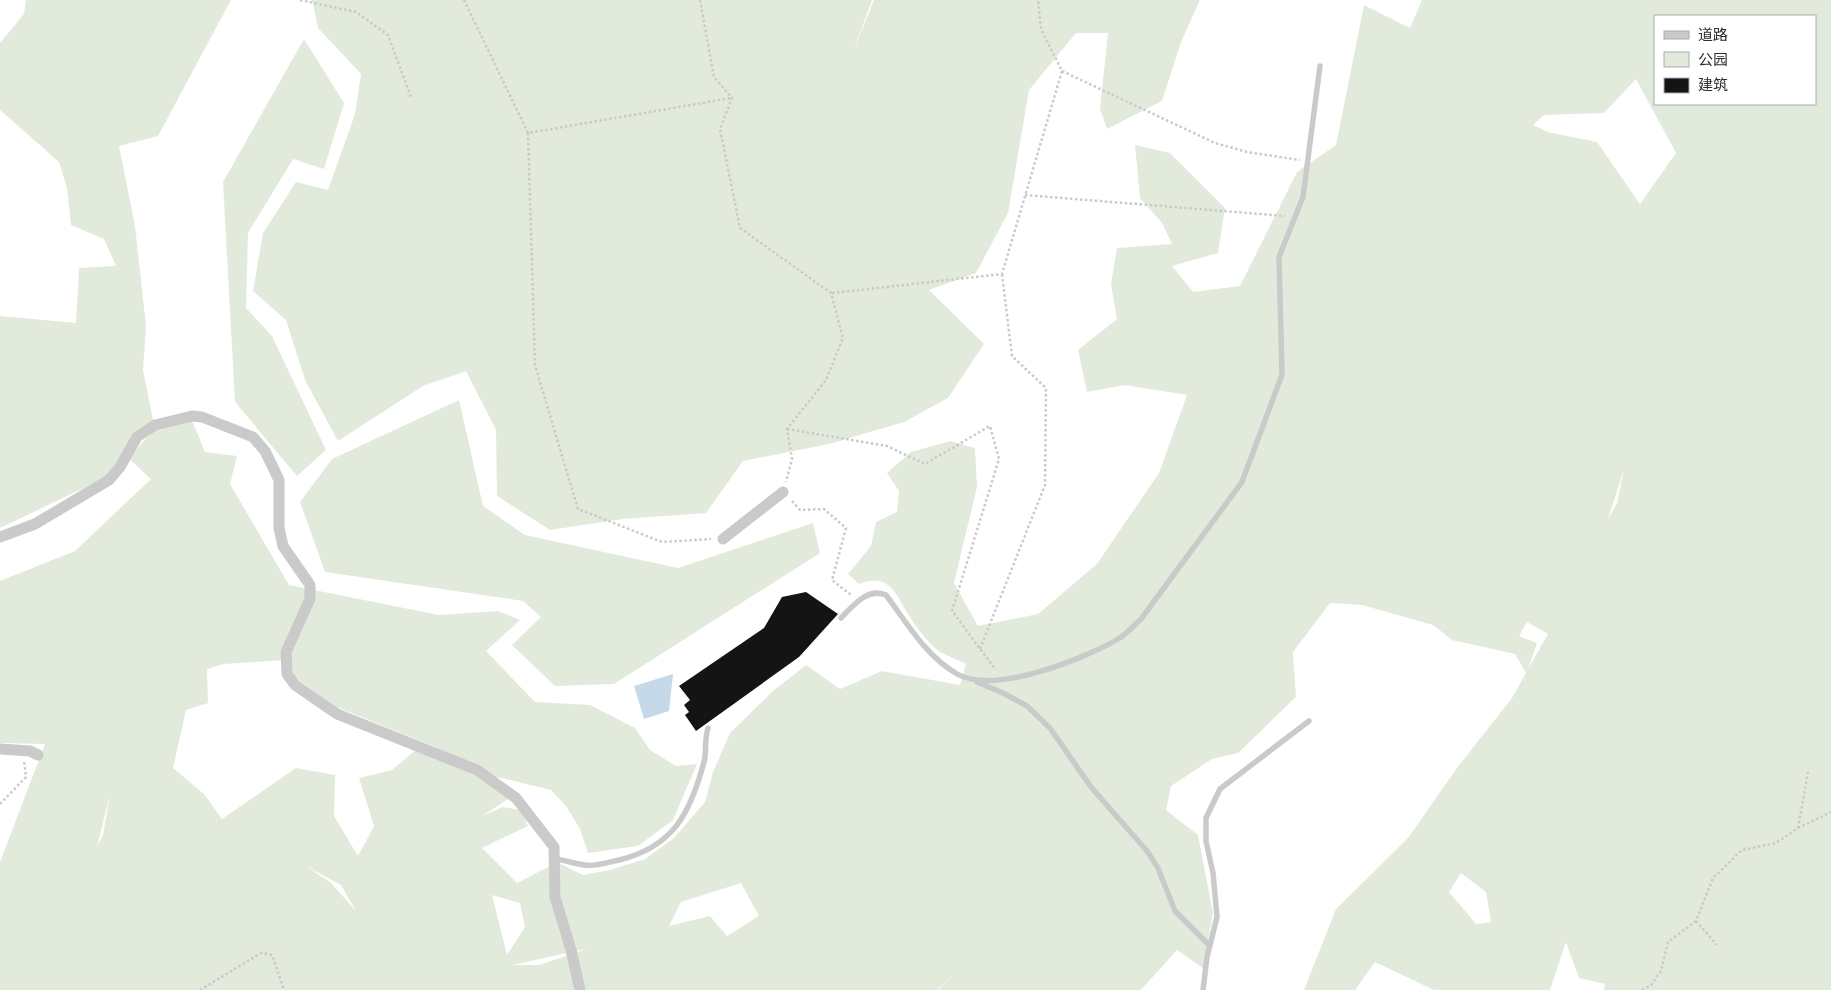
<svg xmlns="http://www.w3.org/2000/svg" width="1831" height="990" font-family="'PT Sans Narrow','Noto Sans SC',sans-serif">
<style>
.green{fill:#e2ebdb;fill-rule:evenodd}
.water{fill:#c6d9eb}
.building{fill:#141414}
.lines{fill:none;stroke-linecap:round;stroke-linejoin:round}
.path{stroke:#cacaca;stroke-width:2.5;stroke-dasharray:2.5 2.5;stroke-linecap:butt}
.lane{stroke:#cacaca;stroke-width:5.5}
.street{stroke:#cacaca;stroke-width:11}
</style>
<rect width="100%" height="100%" fill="#fff"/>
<!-- green -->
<g class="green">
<polygon points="26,0 231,0 158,136 119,146 135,226 146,326 143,370 153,420 109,476 0,528 0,316 76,323 79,268 116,266 104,239 71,225 67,188 59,162 0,110 0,43 24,14"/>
<polygon points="312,0 872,0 853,52 874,0 1200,0 1181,42 1162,101 1107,129 1100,109 1108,33 1076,33 1029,90 1008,213 976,273 929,290 984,344 948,398 904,422 829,444 743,461 706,513 623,519 550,530 497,496 496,430 466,371 423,386 338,441 305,380 286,320 253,291 263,233 296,182 328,190 355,114 361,74 318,28"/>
<path d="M1422 0H1831V990H1604L1605 984 1579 978 1566 942 1550 990H1434L1375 962 1355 990H1304L1336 909 1408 838 1457 768 1512 698 1526 673 1515 654 1452 640 1433 625 1362 605 1330 603 1293 652 1296 697 1238 753 1212 759 1171 786 1166 810 1198 835 1213 913 1203 968 1177 950 1141 990H938L953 975 937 990H0V862L45 744 0 743V581L75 551 151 479 128 458 155 429 191 418 205 452 237 456 230 484 289 585 439 615 498 611 520 620 486 651 535 702 590 705 635 728 650 750 676 766 697 764 673 820 638 846 588 853 580 829 566 806 551 790 493 776 433 746 334 706 289 673 286 660 224 664 207 669 208 703 186 710 173 768 204 794 222 819 296 768 335 775 334 816 358 856 374 826 359 778 392 770 417 749 475 773 511 797 482 816 503 807 521 810 528 826 482 848 517 883 552 865 561 864 583 875 610 870 645 859 674 838 705 802 713 772 730 733 773 691 806 665 840 689 882 671 960 685 966 664C956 659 943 655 935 648 926 640 916 627 910 617 895 595 892 572 859 584L848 574 871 546 876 522 897 512 899 491 887 473 911 452 950 441 975 448 977 487 954 583 978 626 1038 614 1097 564 1159 473 1187 395 1125 385 1087 392 1078 350 1117 319 1111 284 1117 248 1172 244 1162 223 1140 198 1135 145 1170 153 1225 208 1218 253 1172 266 1193 292 1240 286 1297 172 1336 145 1364 5 1410 28ZM1655 16H1815V104H1655ZM1636 79 1676 153 1640 204 1597 142 1548 132 1533 125 1544 115 1604 113ZM1624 470 1617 503 1608 519ZM1527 622 1548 634 1528 669 1537 643 1519 636ZM110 794 103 835 97 847ZM306 866 341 885 356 911 331 883ZM1461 873 1486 892 1491 922 1476 924 1449 892ZM741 883 759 916 727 936 710 916 669 926 681 902ZM492 895 520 903 525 927 507 955ZM589 948 539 965H513Z"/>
<polygon points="304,39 344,103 324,169 293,159 248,233 246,308 272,336 326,450 297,476 235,402 223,182"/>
<polygon points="459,400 483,506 525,535 678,568 813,523 820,553 614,684 555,686 512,645 541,617 523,601 325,572 300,502 332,459"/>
</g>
<!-- water -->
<polygon class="water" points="673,674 669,711 644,719 634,686"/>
<!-- building -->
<polygon class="building" points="806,592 838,614 799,657 696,731 685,715 689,712 684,705 690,700 679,686 764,628 782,597"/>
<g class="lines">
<!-- path -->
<g class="path">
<polyline points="300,0 356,12 388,35 411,97"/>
<polyline points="464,0 528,133 731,98"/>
<polyline points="700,0 714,77 732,98 720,129 740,228 831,293 843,338 826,380 787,429 792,459 786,482"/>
<polyline points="1062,71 1215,143 1247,152 1300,160"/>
<polyline points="528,133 535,365 578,509 662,542 711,539"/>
<polyline points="1025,195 1285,216"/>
<polyline points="832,293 1002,274 1062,71 1041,29 1038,0"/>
<polyline points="787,429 887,446 925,464 990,426 999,459 952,611 996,670"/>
<polyline points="792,501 800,510 824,509 846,528 832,580 851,595"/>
<polyline points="980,649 1045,485 1046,388 1012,356 1002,274"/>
<polyline points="0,804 26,777 24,761"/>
<polyline points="1798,828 1831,812"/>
<polyline points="1696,921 1717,945"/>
<polyline points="200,990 261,953 272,955 284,990"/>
<polyline points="1642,990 1651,985 1661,971 1668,942 1696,921 1713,878 1742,850 1776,843 1798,828 1808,772"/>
</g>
<!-- lane -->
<g class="lane">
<path d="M841 618C853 606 867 587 886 595 907 623 925 655 957 674 994 695 1084 659 1118 639 1127 634 1134 625 1141 619L1242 482 1282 375 1279 257 1303 197 1320 66"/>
<polyline points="977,682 1003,693 1027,706 1050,728 1091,787 1147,851 1158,868 1175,911 1210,946"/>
<path d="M555 859C565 860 575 864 585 865 595 867 609 862 619 860 673 847 690 814 704 762 707 751 704 740 708 728"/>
<polyline points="1203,990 1207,957 1217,917 1213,873 1206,841 1206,818 1220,789 1309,721"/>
</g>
<!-- street -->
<g class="street">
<polyline points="0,537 35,524 109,480 120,467 137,437 155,425 192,416 202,417 253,437 265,451 279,480 279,528 283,546 310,585 310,599 286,652 287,674 295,685 337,714 477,770 516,798 554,847 555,897 571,950 580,990"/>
<polyline points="723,539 783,492"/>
<polyline points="0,749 30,751 38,755"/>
</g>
</g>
<!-- legend -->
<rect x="1654" y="15" width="162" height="90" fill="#ffffff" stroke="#ababab"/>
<rect x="1664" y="31" width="25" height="8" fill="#cacaca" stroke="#ababab"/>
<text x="1698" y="40" font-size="15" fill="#2d2d2d">道路</text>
<rect x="1664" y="52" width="25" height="15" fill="#e2ebdb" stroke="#ababab"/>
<text x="1698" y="65" font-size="15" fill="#2d2d2d">公园</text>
<rect x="1664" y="78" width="25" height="15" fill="#141414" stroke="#ababab"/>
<text x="1698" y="90" font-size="15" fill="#2d2d2d">建筑</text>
</svg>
